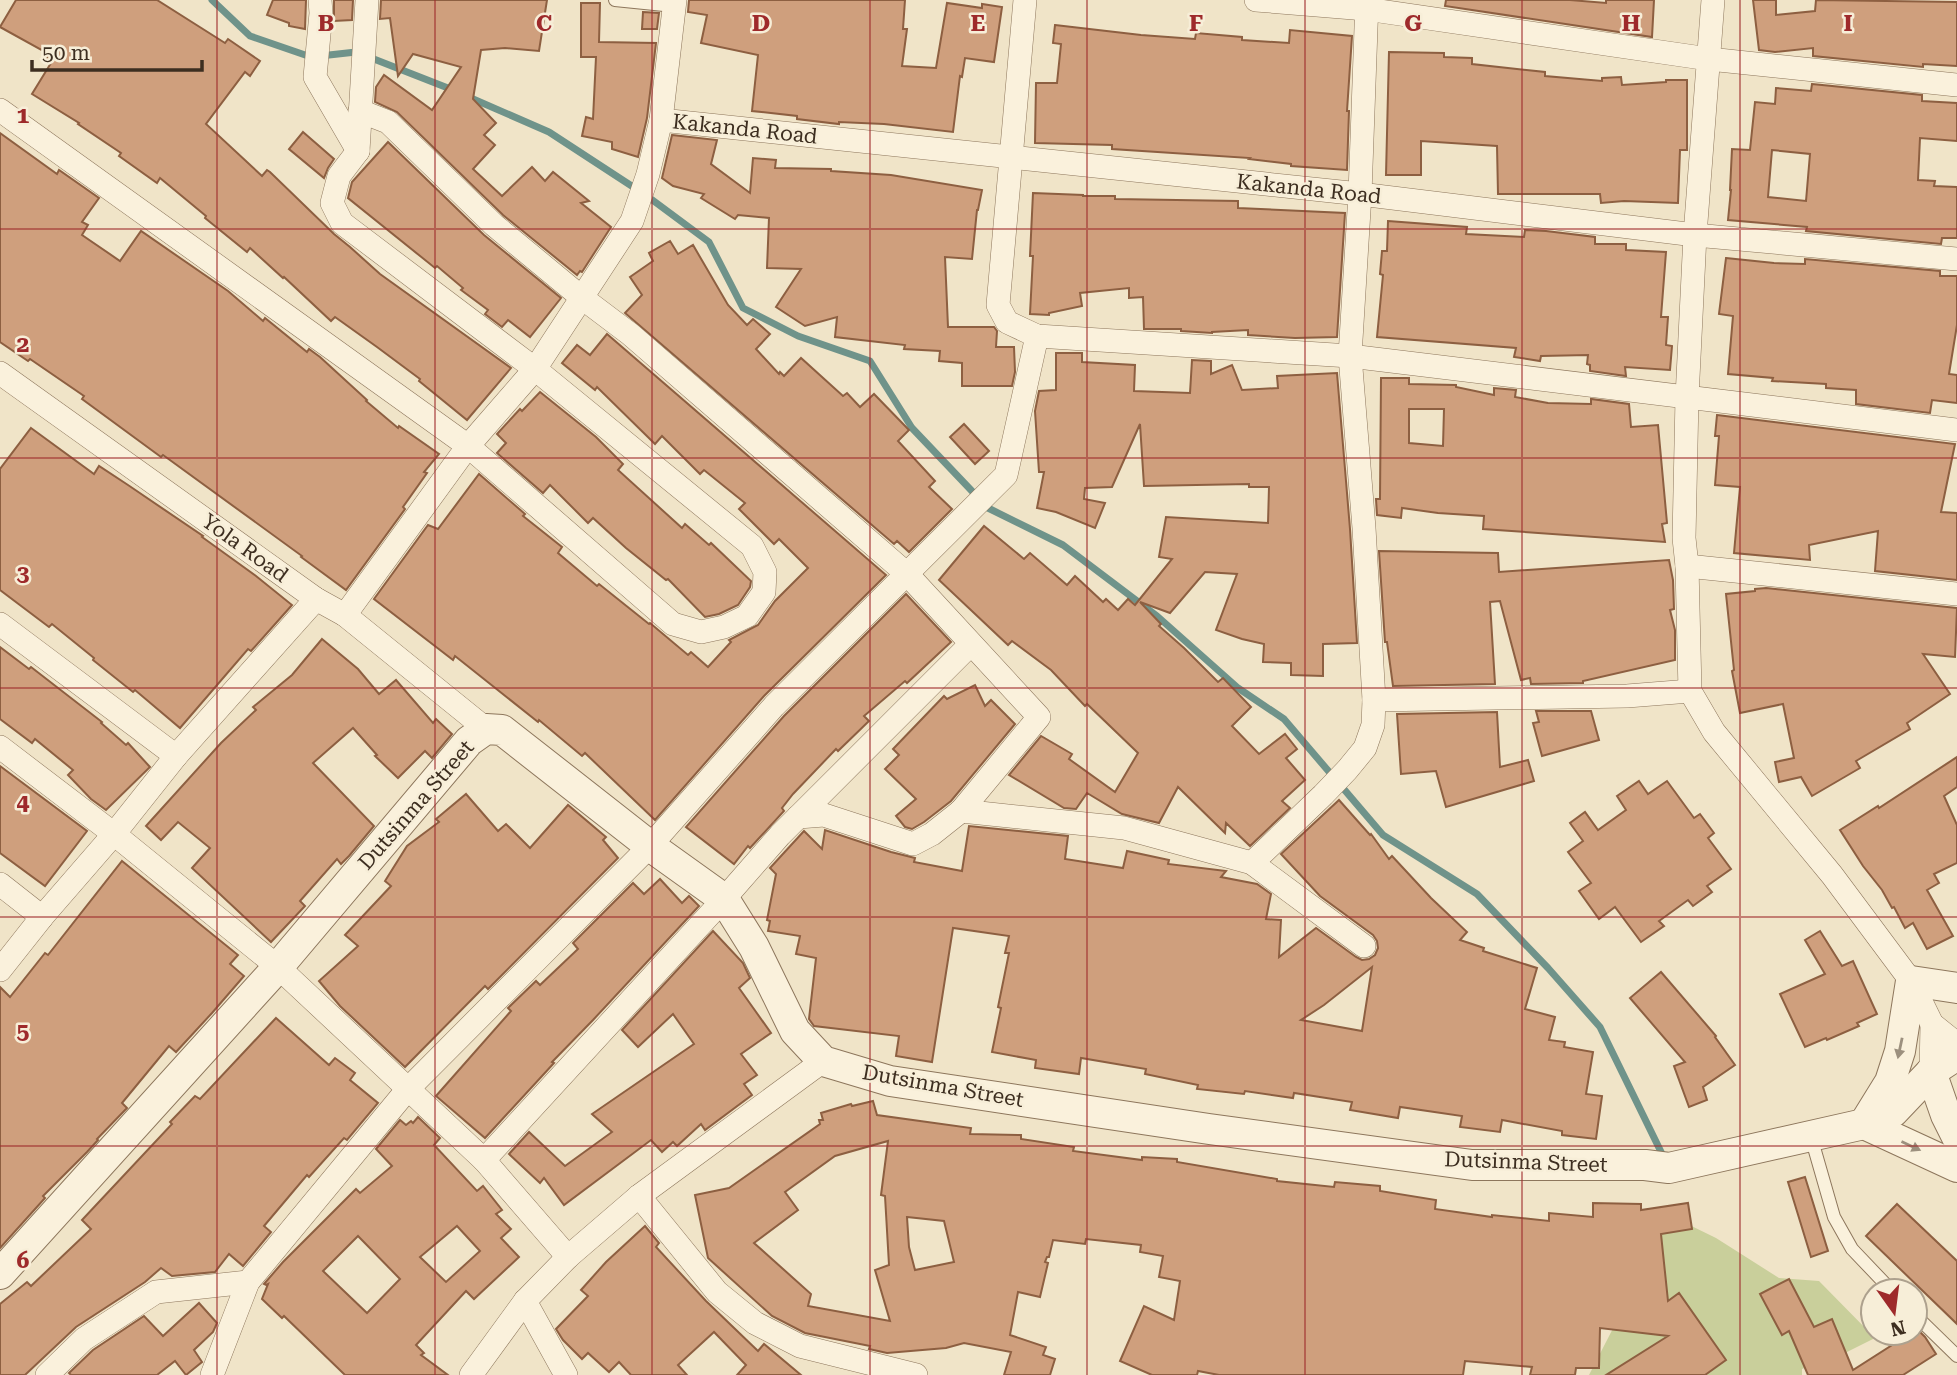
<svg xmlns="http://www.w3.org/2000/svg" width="1957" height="1375" font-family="'Roboto Serif',serif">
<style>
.green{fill:#c9cf9b}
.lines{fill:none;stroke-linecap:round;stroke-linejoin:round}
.stream{stroke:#6f938a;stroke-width:7}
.building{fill:#cf9f7d;stroke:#8d5f41;stroke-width:2;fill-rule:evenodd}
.service-casing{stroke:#8d765c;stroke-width:14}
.minor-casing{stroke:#8d765c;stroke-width:24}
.tertiary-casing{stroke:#8d765c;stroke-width:32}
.service{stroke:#faf1dc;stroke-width:12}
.minor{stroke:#faf1dc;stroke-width:23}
.tertiary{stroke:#faf1dc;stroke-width:30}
.oneway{fill:#9c907e}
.grid{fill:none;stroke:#9e2a2b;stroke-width:2;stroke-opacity:0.55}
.labels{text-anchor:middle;stroke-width:5;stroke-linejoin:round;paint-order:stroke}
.street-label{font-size:21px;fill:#3d2e20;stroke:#f7eed8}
.grid-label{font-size:23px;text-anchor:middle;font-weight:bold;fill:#9e2a2b;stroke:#f7eed8;stroke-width:5;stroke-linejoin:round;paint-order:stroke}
</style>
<rect width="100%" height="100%" fill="#f0e4c8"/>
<!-- green -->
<polygon class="green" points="1671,1216 1716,1238 1779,1278 1819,1281 1875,1338 1845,1353 1802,1369 1802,1375 1589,1375"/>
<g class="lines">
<!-- stream -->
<g class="stream">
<polyline points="212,0 250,36 311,57 356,52 453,90"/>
<polyline points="464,95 549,132 647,196 709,242 743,308 798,336 870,361 912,428 988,508 1063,545 1157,616 1238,688 1284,719 1383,835 1477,894 1548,968 1600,1027 1664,1158"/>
</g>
</g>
<!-- building -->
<g class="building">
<polygon points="16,0 157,0 225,43 228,39 260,61 250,76 245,72 206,124 262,176 267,170 270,172 334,234 350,247 380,274 511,368 467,420 419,381 420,379 377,347 335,317 331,321 284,277 283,278 250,248 247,252 205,218 206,216 160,178 157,183 119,156 121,153 78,124 79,123 32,94 51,63 45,60 49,54 0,27"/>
<polygon points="273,0 306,0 305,29 289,26 289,23 267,15"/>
<polygon points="334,0 353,0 352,20 334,21"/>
<polygon points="381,0 547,0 539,51 505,48 481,50 473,99 496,123 484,135 495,145 473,169 502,196 532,167 545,181 553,172 589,201 581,203 611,227 582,272 580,271 577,275 503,215 397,112 375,102 376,87 384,75 432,110 461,67 413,54 398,76 390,18 380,19"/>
<polygon points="689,0 905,0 903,29 907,29 902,66 936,68 947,3 982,8 982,4 1002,7 994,62 965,58 962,77 960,76 953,132 884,124 839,122 839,124 797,119 797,116 752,111 758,55 701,43 707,15 688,12"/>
<polygon points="1446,0 1570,0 1606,3 1606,0 1654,0 1652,37 1445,6"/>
<polygon points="1753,0 1776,0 1776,15 1815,11 1816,0 1957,2 1957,66 1923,64 1923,67 1813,56 1813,48 1775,52 1759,50"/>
<polygon points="581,3 600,3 599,42 656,43 647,118 638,157 612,149 612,142 582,136 586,117 593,119 596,57 581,57"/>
<polygon points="643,12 659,13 657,29 642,29"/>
<polygon points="1055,25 1141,35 1195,39 1196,33 1242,37 1242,40 1289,43 1290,30 1352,36 1347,111 1349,111 1347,170 1291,166 1291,164 1249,159 1250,158 1112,149 1112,145 1035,143 1036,83 1057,83 1061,44 1053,43"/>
<polygon points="1389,52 1444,53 1444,57 1472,58 1472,64 1545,72 1545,76 1602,81 1602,78 1621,77 1622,85 1666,82 1666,80 1687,80 1687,150 1680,150 1678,203 1624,201 1601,203 1600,194 1498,194 1497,146 1421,141 1421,175 1386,175"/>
<path d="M1812 84 1922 95V101L1957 103V141L1920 138 1918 180 1935 181 1934 186 1957 187V238H1942L1941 244 1806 231 1807 227 1728 220 1731 190H1730L1732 149 1750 150 1755 102 1775 104 1776 88 1811 91ZM1772 150 1810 154 1806 201 1768 197Z"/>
<polygon points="303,132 334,159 328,168 324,178 289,149"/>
<polygon points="0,133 57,174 59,170 99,198 82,222 88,225 82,235 120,261 141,231 228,291 263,321 265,318 307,352 309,349 320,357 367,400 366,401 398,428 399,426 439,454 424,472 427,473 403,507 405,509 346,590 301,557 302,556 163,455 161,457 82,399 84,396 30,359 28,361 0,342"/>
<polygon points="672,135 717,140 711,164 750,193 753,158 776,160 775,168 831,169 831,171 891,175 982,190 978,210 977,210 972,259 945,257 948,327 994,327 997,331 996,347 1014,347 1015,372 1012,386 962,386 962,363 939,361 940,351 904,349 905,345 835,337 837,317 805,326 776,307 801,269 767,268 769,218 738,215 735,219 701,198 704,194 673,186 662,178"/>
<polygon points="388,142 484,235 561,298 530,337 508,320 502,327 485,314 488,310 461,290 463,288 437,266 435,268 348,198 352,182"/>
<polygon points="1033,193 1083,195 1083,196 1115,196 1115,199 1238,201 1238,208 1345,213 1337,337 1295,338 1248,335 1248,330 1212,332 1212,333 1181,331 1181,329 1144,329 1143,297 1129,298 1129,288 1080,293 1082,306 1049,313 1049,315 1030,314 1033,256 1030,256"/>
<polygon points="1388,221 1467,227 1466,234 1524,237 1525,230 1546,231 1595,237 1595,244 1626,244 1626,250 1666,252 1661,317 1668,317 1666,345 1672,346 1670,370 1625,367 1626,376 1590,371 1590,365 1587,364 1588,355 1541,356 1540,361 1514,357 1516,348 1377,337 1383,275 1380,274 1382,251 1387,251"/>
<polygon points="670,241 678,254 693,245 728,305 747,325 753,319 770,334 756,349 779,374 780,372 784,376 801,358 843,396 847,393 860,407 874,394 909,430 898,441 935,481 929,487 952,509 909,552 897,541 894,544 625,313 642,295 630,277 653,261 649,253"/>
<polygon points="1726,258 1774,263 1805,264 1805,259 1940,271 1940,276 1957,276 1957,325 1949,374 1957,375 1957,403 1932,400 1930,413 1856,404 1856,390 1826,388 1826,384 1772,381 1773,378 1728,374 1733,316 1719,314"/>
<polygon points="607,334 886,575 764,696 655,820 585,753 582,756 539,720 538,722 455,656 453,660 374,599 428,525 438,529 479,474 525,514 523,516 562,547 558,553 597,586 599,584 649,624 650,623 688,655 691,652 708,667 731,642 729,640 758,625 775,601 808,568 779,539 774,544 739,509 745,503 704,470 700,474 662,436 655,444 597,387 595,390 562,363 577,345 590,355"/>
<polygon points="1056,353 1082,353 1082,362 1135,365 1134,391 1190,393 1192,360 1211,361 1211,374 1232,365 1242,390 1278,388 1277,376 1337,373 1350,529 1357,643 1323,644 1323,676 1291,675 1291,663 1263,662 1264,644 1242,639 1216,630 1237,574 1205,572 1170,613 1140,602 1161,624 1159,626 1184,648 1218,682 1223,678 1251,707 1232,726 1259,754 1285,734 1297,749 1286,758 1305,780 1282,801 1290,808 1250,846 1226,823 1225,833 1178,787 1159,823 1122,814 1087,793 1076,809 1064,808 1009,775 1041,736 1072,754 1069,759 1115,792 1138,753 1087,704 1085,706 1051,670 1012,641 1008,645 939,580 984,526 1024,559 1030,553 1067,585 1075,576 1103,602 1106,599 1118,610 1128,599 1135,605 1172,559 1159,557 1166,517 1268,523 1269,487 1249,487 1249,484 1144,486 1140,424 1112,487 1085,488 1084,499 1105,503 1095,528 1056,512 1037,508 1044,472 1039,472 1035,411 1039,391 1056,390"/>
<path d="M1381 378H1409V384L1456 385V387L1494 395V388L1516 390 1515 397 1548 403 1591 404V399L1629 404 1631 427 1658 425 1667 523 1662 524 1665 542 1483 529 1484 516 1438 513 1402 508 1401 518 1377 515 1376 499H1380ZM1409 409H1444L1443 446 1409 443Z"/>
<polygon points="540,392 596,437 623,464 618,470 682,528 685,524 709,545 711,543 751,581 750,587 738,605 719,614 705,617 668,579 666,580 626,548 593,518 588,523 550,485 543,493 497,453 506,443 497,434 520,409 522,411"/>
<polygon points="1717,415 1955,444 1941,512 1957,513 1957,580 1875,571 1878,531 1809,545 1810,560 1734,553 1740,487 1715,485 1719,436 1715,436"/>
<polygon points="964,424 989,451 975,464 950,437"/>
<polygon points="31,428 94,474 99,466 128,485 203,536 202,537 256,576 292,605 251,651 248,649 180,728 135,690 133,692 93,660 94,658 52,624 49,627 0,590 0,469"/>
<polygon points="1379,551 1498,553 1499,572 1669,560 1673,580 1674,609 1670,610 1675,630 1675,660 1583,681 1583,683 1531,684 1530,678 1521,680 1500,601 1490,602 1495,684 1393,686 1387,642 1385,642"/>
<polygon points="1766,588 1957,608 1955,657 1923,654 1950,694 1907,723 1910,729 1856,761 1860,768 1812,796 1801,777 1779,782 1775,762 1794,758 1783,704 1740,713 1732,671 1734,670 1726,594 1755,591 1755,589"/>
<polygon points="906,594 951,642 907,683 905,681 864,716 869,721 838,751 836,749 793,794 782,808 784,811 750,848 748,846 734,864 686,827 784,716"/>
<polygon points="322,639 358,669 379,694 396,680 433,723 436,719 452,734 432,758 425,751 398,778 375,756 377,755 353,728 313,763 374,826 349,856 341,864 337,859 300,901 305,906 271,942 192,868 210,848 178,822 161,840 146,826 221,743 256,710 253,707 292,675"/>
<polygon points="0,647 29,669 31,667 102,722 101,723 126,745 128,743 150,767 106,810 91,799 68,775 73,770 35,739 32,743 0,719"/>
<polygon points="975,685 985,706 991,700 1015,724 951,801 924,822 912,829 905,827 896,816 916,799 885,769 899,755 893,749 944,696 947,699"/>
<polygon points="1536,711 1591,711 1599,740 1542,756 1533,723 1539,722"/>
<polygon points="1497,712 1500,767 1528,760 1534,781 1446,807 1436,771 1401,774 1397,714"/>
<polygon points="1957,757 1957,787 1944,796 1957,825 1957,863 1934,874 1939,883 1927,890 1953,936 1927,949 1913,923 1905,928 1894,907 1892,908 1882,890 1863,866 1840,830 1878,806 1879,808"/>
<polygon points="0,766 87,831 45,886 0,853"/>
<polygon points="1639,781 1648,794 1667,781 1694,818 1700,814 1714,833 1708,838 1731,869 1707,886 1712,892 1693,906 1688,900 1659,921 1664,926 1641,942 1615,907 1599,919 1579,891 1591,883 1568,852 1583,841 1570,823 1585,812 1598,830 1626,810 1617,796"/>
<polygon points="466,794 498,831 506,824 530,848 568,805 606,837 603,840 618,858 488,989 485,986 405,1067 340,1006 319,981 358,946 345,935 391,886 385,881 407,846 439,822 436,819"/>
<path d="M1339 800 1370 835 1371 834 1389 859 1392 856 1431 898 1467 932 1460 940 1484 948 1483 951 1537 968 1525 1009 1555 1017 1549 1040 1565 1042 1564 1047 1593 1052 1586 1094 1602 1096 1596 1139 1562 1135V1131L1502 1120 1500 1132 1460 1127 1462 1116 1400 1107 1398 1118 1350 1110 1352 1102 1294 1093 1293 1098 1245 1091 1244 1094 1197 1089 1198 1085 1145 1074 1146 1069 1081 1058 1079 1074 1035 1068 1036 1060 992 1052 1001 1008 998 1007 1009 953H1005L1009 936 953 928 932 1062 896 1056 899 1036 814 1026 809 1019 816 958 796 954 800 936 768 931 770 921 767 920 776 874 770 868 804 831 822 849 825 830 891 852 915 858 914 862 962 871 969 826 1068 836 1065 859 1123 868 1127 851 1169 860 1168 864 1226 871 1221 877 1257 884 1271 894 1266 919 1281 920 1279 957 1316 928 1356 957 1362 960 1369 959 1375 955 1378 948 1377 941 1373 935 1320 896 1281 854ZM1372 967 1362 1031 1301 1020 1324 1005Z"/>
<polygon points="122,861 238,955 230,964 244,976 212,1013 176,1052 169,1046 122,1103 127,1108 97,1139 98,1140 87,1152 43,1196 45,1198 0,1248 0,987 10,997 45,953 48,955"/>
<polygon points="660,879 682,903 689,896 699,906 593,1020 552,1062 554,1063 485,1138 436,1096 511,1011 508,1008 536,981 540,985 578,949 573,943 633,883 644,894"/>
<polygon points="713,931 743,963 750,978 739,988 771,1033 741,1054 757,1075 744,1084 752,1095 705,1130 701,1124 677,1146 673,1142 662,1152 651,1140 564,1205 544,1178 540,1183 509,1154 529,1132 565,1166 612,1132 592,1114 694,1044 673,1014 638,1047 622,1030"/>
<polygon points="1820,931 1842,966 1853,961 1877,1014 1857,1023 1859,1026 1827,1040 1826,1038 1805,1047 1780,994 1825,974 1805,940"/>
<polygon points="1661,972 1716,1036 1715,1037 1735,1065 1703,1087 1707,1100 1689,1107 1674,1066 1685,1062 1630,998"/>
<polygon points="276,1018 329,1065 335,1058 355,1073 350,1080 378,1103 347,1140 344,1138 309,1177 307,1175 264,1226 271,1232 243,1266 229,1254 215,1272 172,1276 161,1268 145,1282 76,1327 25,1375 0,1375 0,1304 27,1282 31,1286 91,1229 82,1220 172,1124 170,1122 195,1096 200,1099"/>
<path d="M873 1101 877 1115 971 1128 970 1134 1021 1135V1139L1074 1147 1073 1151 1142 1160V1157L1177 1159V1162L1277 1179V1181L1334 1187 1335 1182 1380 1186V1191L1436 1200 1435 1209 1492 1217V1215L1549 1221V1213L1593 1217V1203L1641 1204V1210L1688 1203 1692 1229 1661 1234 1668 1301 1679 1293 1726 1360 1705 1375H1606L1668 1336 1600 1328 1599 1368H1576L1575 1375H1530L1532 1367 1465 1361 1463 1375H1219L1198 1371 1197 1375H1152L1120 1361 1144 1306 1174 1320 1180 1281 1159 1277 1163 1256 1140 1252 1141 1245 1086 1239 1085 1244 1053 1240 1049 1257H1047L1045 1262 1048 1263 1040 1297 1018 1292 1010 1335 1046 1347 1043 1355 1055 1359 1050 1375H1004L1011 1352 964 1343 946 1348 887 1353 869 1349 870 1346 805 1333 772 1316 708 1258 695 1195 729 1188 820 1124 819 1120H823L821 1113 851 1104 852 1106ZM888 1141 881 1195 885 1196 889 1265 875 1270 890 1321 808 1306 811 1294 754 1243 798 1210 785 1192 835 1156ZM907 1217 944 1221 954 1262 915 1270 909 1247Z"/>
<path d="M418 1117 440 1138 434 1145 477 1191 483 1186 502 1210 496 1214 511 1229 501 1238 519 1257 474 1299 466 1291 416 1345 424 1353 421 1355 448 1375H345L284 1316 282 1318 262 1299 268 1284 266 1285 264 1284 283 1262 356 1189 360 1193 392 1166 376 1149 400 1120 406 1125 411 1121 413 1123ZM457 1226 480 1251 446 1282 420 1257ZM358 1236 400 1279 367 1313 323 1271Z"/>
<polygon points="1805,1177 1828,1251 1811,1257 1788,1182"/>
<polygon points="1897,1204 1957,1261 1957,1324 1866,1236"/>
<polygon points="645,1226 659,1243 656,1247 706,1301 758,1351 764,1344 801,1375 737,1375 746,1365 714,1332 678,1365 687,1375 631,1375 619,1362 609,1372 588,1353 582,1359 563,1340 556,1329 588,1296 581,1290 606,1262"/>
<polygon points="1789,1279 1814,1327 1832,1319 1853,1370 1911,1333 1915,1333 1915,1331 1919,1331 1925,1337 1936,1354 1903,1375 1808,1375 1789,1331 1782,1335 1760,1294"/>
<polygon points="199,1303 217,1323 213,1332 194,1350 202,1362 186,1375 175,1361 157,1375 71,1375 69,1373 93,1350 144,1316 163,1336"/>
</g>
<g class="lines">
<defs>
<g id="service">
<polyline points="615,0 674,6"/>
<polyline points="1811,1137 1834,1217 1852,1249 1892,1291"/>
<polyline points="1915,1315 1957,1356"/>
</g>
<g id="minor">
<polyline points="320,0 321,13 315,77 358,151"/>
<polyline points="1025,0 998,305 1007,322 1037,336 1350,356 1957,430"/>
<polyline points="1256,0 1366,9 1709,59 1957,85"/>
<polyline points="1713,0 1695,235 1687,398 1684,538 1687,566 1690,691 1714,732 1832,875 1911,981 1932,1024 1957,1044"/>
<polyline points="0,110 468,446 673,624 701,632 724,627 747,616 764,592 765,572 752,546 535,369 342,223 332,203 339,176 358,151 367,0"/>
<polyline points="360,111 388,122 494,225 581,297 630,334 907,574 1039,717 961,811 932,834 913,844 824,815 798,817"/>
<polyline points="661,120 1360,194 1695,235 1957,259"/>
<polyline points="0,373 316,599 345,615 486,729"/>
<polyline points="1687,566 1957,594"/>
<polyline points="345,615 468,446 535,369 632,221 648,174 661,120 675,0"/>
<polyline points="0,624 176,756"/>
<polyline points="1374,700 1627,696 1690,691"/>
<polyline points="0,747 114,834 278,967 484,1160 568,1257"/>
<polyline points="961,811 1124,828 1252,863 1364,946"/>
<polyline points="1252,863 1323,795 1347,770 1365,748 1373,725 1374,700 1364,528 1350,356 1360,194 1367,0"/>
<polyline points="0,884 42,917"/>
<polyline points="0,970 42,917 114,834 176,756 316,599"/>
<polyline points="1931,1072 1932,1024"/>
<polyline points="484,1160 724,899 780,835 971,644"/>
<polyline points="639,1196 717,1292 755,1323 800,1346 916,1375"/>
<polyline points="525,1301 566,1375"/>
<polyline points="47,1375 84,1339 156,1292 248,1282"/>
<polyline points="212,1375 248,1282 407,1090 650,846 774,706 1006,475 1037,336"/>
<polyline points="471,1375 525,1301 568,1257 639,1196 823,1061"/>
</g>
<g id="tertiary">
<polyline points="1957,988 1911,981 1900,1051 1890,1082 1864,1124 1957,1167"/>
<polyline points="1931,1072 1946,1115 1957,1137"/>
<polyline points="0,1274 278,967 469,741 486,729 502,730 650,846 724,899 754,947 795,1031 823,1061 890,1081 1209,1129 1472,1165 1645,1165 1669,1168 1864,1124 1893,1112 1931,1072 1957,1055"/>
</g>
</defs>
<!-- service casing -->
<use href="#service" class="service-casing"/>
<!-- minor casing -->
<use href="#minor" class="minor-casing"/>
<!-- tertiary casing -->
<use href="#tertiary" class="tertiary-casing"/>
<!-- service -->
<use href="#service" class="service"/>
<!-- minor -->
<use href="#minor" class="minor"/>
<!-- tertiary -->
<use href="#tertiary" class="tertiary"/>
</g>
<!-- one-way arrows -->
<defs><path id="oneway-solid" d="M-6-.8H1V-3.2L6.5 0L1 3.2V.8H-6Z" transform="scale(1.75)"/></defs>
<g class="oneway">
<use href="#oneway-solid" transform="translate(1900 1048) rotate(102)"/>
<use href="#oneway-solid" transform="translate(1911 1146) rotate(25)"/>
</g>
<!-- grid -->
<path class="grid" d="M217 0V1375M435 0V1375M652 0V1375M870 0V1375M1087 0V1375M1305 0V1375M1522 0V1375M1740 0V1375M0 229H1957M0 458H1957M0 688H1957M0 917H1957M0 1146H1957"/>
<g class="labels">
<!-- street labels -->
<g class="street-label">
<text transform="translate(745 129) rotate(6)" y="7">Kakanda Road</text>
<text transform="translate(1309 189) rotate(6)" y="7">Kakanda Road</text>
<text transform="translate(245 548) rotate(36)" y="7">Yola Road</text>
<text transform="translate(416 805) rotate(-49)" y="7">Dutsinma Street</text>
<text transform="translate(943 1086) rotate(10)" y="7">Dutsinma Street</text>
<text transform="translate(1526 1162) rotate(2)" y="7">Dutsinma Street</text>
</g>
</g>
<g class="grid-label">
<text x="326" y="31">B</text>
<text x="544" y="31">C</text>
<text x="761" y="31">D</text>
<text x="978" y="31">E</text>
<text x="1196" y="31">F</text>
<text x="1413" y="31">G</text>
<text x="1631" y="31">H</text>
<text x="1848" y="31">I</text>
<text x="23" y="123">1</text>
<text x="23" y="352">2</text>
<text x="23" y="581">3</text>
<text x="23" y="810">4</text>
<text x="23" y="1039">5</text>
<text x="23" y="1268">6</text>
</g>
<!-- north arrow -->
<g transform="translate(1894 1312) rotate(166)"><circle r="33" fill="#f7eed8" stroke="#ada18e" stroke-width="2"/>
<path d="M0-5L12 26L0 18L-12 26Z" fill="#9e2a2b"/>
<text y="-10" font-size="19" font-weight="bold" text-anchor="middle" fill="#3d2e20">N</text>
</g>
<!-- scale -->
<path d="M32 60v10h170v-10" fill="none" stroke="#3d2e20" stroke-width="3.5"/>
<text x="42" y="60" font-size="21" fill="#3d2e20" stroke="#f7eed8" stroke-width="5" paint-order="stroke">50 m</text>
</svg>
